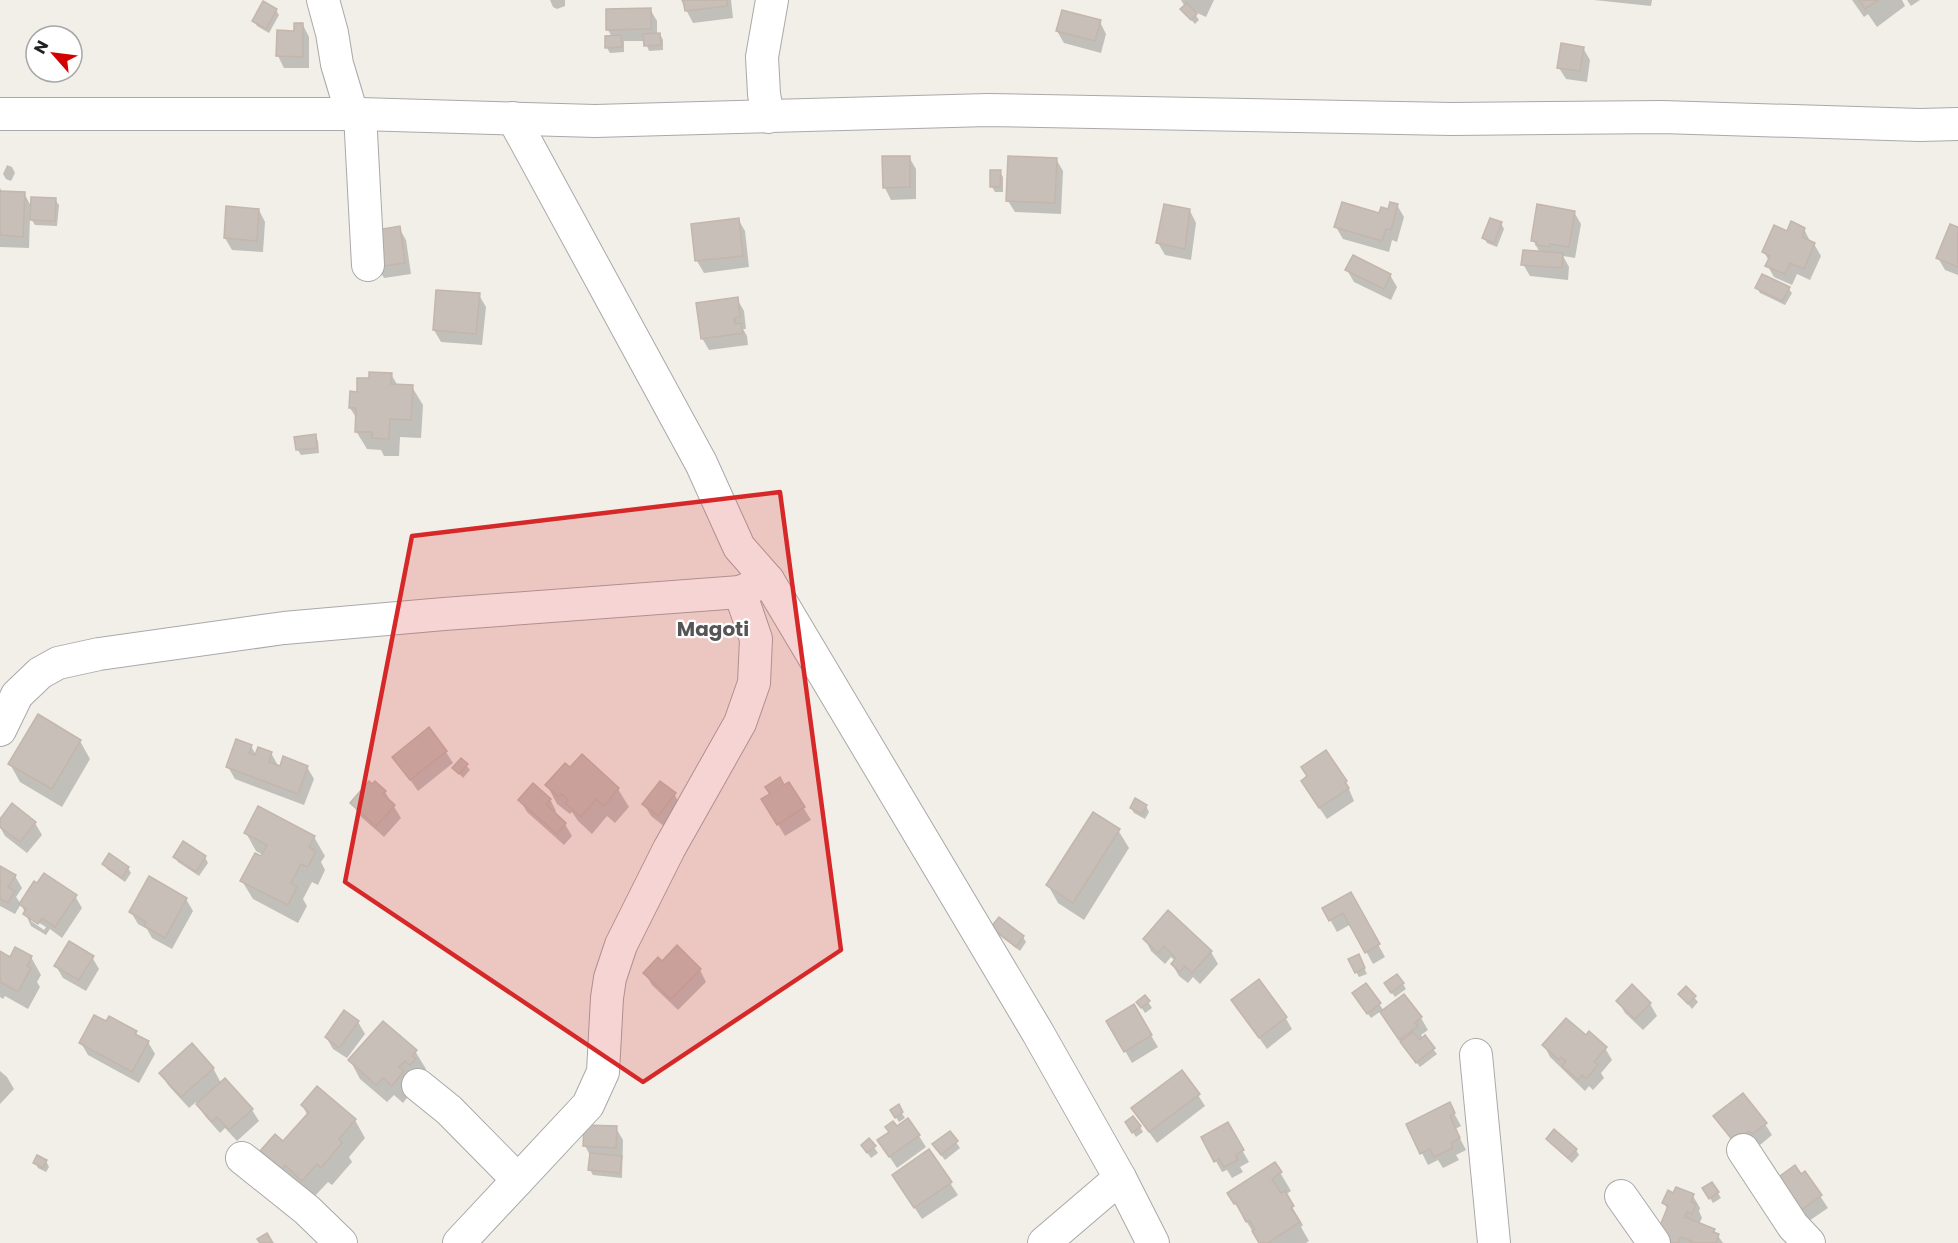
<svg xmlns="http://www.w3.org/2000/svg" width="1958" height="1243" font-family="Poppins,sans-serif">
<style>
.shadow{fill:#0003;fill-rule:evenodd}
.building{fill:#c7bfb8;stroke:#c4b6ab;stroke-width:1.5}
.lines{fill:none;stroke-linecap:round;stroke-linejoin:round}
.minor-casing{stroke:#a9a9a9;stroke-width:34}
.minor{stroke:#fff;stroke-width:32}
.marked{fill:#d62828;fill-opacity:0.2;stroke:#d62828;stroke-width:4.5;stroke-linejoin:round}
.labels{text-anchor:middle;stroke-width:4.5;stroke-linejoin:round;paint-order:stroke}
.quarter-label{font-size:20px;font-weight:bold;fill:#555;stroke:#fff}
</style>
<rect width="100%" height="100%" fill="#f2efe9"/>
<!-- shadow -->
<g class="shadow">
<polygon points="550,0 565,0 565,6 557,9 553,7"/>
<polygon points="681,0 731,0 733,18 693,23"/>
<polygon points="1181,0 1214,0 1206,17 1193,11 1199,20 1195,24 1182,10 1185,7"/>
<polygon points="1594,0 1652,0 1651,6"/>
<polygon points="1852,0 1902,0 1905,6 1877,27 1868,14 1864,17"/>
<polygon points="1907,0 1920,0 1911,6"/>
<polygon points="650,9 657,21 657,35 660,34 663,40 663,50 649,51 645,41 624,41 624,52 610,53 607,48 612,37 608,30"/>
<polygon points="276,10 279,15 269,33 257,26 254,21"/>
<polygon points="1100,22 1106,34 1101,53 1064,43 1057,31"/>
<polygon points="303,25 309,37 309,68 284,68 278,56"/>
<polygon points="1583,48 1590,60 1587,82 1566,79 1559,68"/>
<polygon points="909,157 916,169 916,199 891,200 885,188"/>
<polygon points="1056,159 1063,171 1061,214 1015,212 1008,201"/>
<polygon points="7,165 12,167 15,173 11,181 6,179 3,174"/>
<polygon points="1000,172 1003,177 1003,192 995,192 992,187"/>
<polygon points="0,188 2,192 24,193 32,208 55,200 59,205 57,226 35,225 30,217 29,248 0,247"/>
<polygon points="1397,205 1404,217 1397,242 1392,240 1389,252 1343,239 1336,227 1380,215"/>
<polygon points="259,210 265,222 263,252 232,250 225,238"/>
<polygon points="1190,211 1196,223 1191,260 1165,255 1158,243"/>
<polygon points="1574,212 1581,224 1575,258 1563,256 1569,267 1568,280 1530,276 1523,264 1540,253 1533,240"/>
<polygon points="738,219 745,231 749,267 704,273 697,261"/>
<polygon points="1501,223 1504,229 1497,247 1487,243 1484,238"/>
<polygon points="399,228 406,240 411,274 384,278 377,266"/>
<polygon points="1804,229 1811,243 1814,244 1821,256 1810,280 1797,274 1792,285 1774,277 1767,265 1769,261 1764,252 1787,233"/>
<polygon points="1958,229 1958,275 1945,270 1938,258"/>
<polygon points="1347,270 1390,275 1397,287 1391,300 1354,282"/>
<polygon points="1757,288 1788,288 1792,293 1785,305 1760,293"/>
<polygon points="479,295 486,307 482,345 441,342 434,330"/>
<polygon points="737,299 744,311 746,329 743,329 747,336 748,345 709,350 702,338"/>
<polygon points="391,374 398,386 412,387 423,405 421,438 400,437 399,456 384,456 381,450 367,449 356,431 357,419 350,408 358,393 370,380"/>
<polygon points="315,436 318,441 319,453 301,455 298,450"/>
<polygon points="80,741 90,759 62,807 20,782 10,764"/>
<polygon points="251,746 256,755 271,753 280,769 307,767 314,779 304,805 235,779 228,767"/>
<polygon points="446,752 453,763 418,791 394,757"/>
<polygon points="1326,752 1346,782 1354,801 1327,819 1309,793"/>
<polygon points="466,765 470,770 463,778 454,768"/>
<polygon points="570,769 618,789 629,807 615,823 607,816 592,834 578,821 572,812 570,814 557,804 547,785"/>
<polygon points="789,784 811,820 785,836 763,800"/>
<polygon points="385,792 401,818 384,837 359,815 352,803"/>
<polygon points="674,794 681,806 665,827 651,816 644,804"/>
<polygon points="550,799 556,811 554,814 565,824 572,836 564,845 527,812 520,800"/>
<polygon points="1146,806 1149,812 1145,819 1134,813 1131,808"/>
<polygon points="0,821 35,823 42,835 27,853 5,836 0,827"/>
<polygon points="1118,830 1129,848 1084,920 1058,903 1048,885"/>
<polygon points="246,833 314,837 325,856 321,862 325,870 318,885 312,882 303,899 307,906 298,923 253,899 242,881 263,855 256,851"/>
<polygon points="175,857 205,857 208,863 199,876 178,862"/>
<polygon points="104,864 128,868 131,873 125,882 107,869"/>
<path d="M0 867 15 876 22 888 16 897 21 904 75 896 82 908 62 938 50 929 46 935 31 926 21 904 15 914 0 906ZM31 918 46 927 44 930 31 921Z"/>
<polygon points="1350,894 1385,957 1373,964 1351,924 1337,932 1324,909"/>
<polygon points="186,899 193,911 172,949 152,938 147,929 138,924 131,912"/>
<polygon points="993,927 1023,937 1026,942 1020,951 996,933"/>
<polygon points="1145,939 1211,952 1218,964 1200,984 1193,977 1188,983 1179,976 1172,964 1175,961 1171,957 1165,964 1151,951"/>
<polygon points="0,953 10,959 31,957 41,975 37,982 40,987 28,1009 5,996 3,999 0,997"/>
<polygon points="92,957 99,969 86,991 63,978 56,966"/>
<polygon points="1361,961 1367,974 1359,977 1356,972"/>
<polygon points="662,963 700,970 706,982 678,1010 652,985 645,973"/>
<polygon points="1403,984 1406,989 1395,997 1389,989"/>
<polygon points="1366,985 1384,1011 1421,1018 1428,1030 1421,1035 1437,1054 1420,1067 1394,1033 1381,1011 1371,1018 1357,999"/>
<polygon points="1632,986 1650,1004 1657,1016 1643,1030 1625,1013 1618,1001"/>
<polygon points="1686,988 1698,1002 1692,1009 1680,994"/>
<polygon points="1145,997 1152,1008 1145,1013 1141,1007"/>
<polygon points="1233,1001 1285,1017 1292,1029 1267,1049"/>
<polygon points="1133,1006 1158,1047 1132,1063 1108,1021"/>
<polygon points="358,1022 365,1034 347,1058 333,1049 326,1037"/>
<polygon points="107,1023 136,1032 138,1037 148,1042 155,1054 139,1083 88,1055 81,1043"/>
<polygon points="1586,1037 1605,1048 1612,1060 1601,1073 1604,1078 1593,1090 1589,1086 1585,1091 1550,1057 1544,1045"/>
<polygon points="415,1051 426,1069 413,1090 403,1103 394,1095 387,1102 360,1079 350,1060"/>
<polygon points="213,1068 221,1083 252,1110 259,1121 237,1141 225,1128 220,1133 205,1116 196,1102 189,1108 168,1085 161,1073"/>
<polygon points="0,1071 7,1077 14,1089 0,1104"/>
<polygon points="1198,1095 1205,1106 1157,1143 1140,1120"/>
<polygon points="1449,1104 1461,1126 1455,1129 1466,1150 1456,1155 1459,1160 1443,1168 1438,1160 1428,1165 1422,1153"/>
<polygon points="302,1105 355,1120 365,1138 349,1157 352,1162 332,1185 328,1182 313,1198 273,1169 262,1151 284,1144 308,1116"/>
<polygon points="898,1107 905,1118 899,1122 892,1111"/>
<polygon points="1715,1117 1765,1124 1772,1135 1760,1145 1757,1141 1742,1153"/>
<polygon points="1227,1124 1249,1162 1240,1167 1243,1172 1232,1178 1227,1170 1222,1172 1203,1138"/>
<polygon points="1140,1127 1143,1132 1136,1137 1130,1128"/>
<polygon points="616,1128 623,1140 622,1178 593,1175 590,1170 591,1157 585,1146"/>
<polygon points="896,1128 919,1136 926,1147 897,1168 879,1141"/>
<polygon points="950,1133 960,1148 945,1160 937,1150"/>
<polygon points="1548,1139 1576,1150 1579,1155 1572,1163 1551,1144"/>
<polygon points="869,1140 878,1153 871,1158 866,1151"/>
<polygon points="929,1151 958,1195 922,1219 901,1187"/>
<polygon points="46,1161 49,1167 46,1172 38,1168 35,1162"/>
<polygon points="1275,1164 1291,1191 1285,1195 1303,1225 1301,1227 1309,1241 1306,1243 1260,1243 1229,1194"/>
<polygon points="1805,1173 1828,1208 1803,1225 1781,1193"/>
<polygon points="1712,1184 1721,1198 1713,1203 1704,1188"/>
<polygon points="1677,1189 1693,1196 1700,1208 1699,1211 1702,1218 1699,1224 1714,1230 1723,1243 1660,1243 1668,1210 1664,1203 1674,1195"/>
</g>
<!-- building -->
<g class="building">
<polygon points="683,0 727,0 727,6 685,11"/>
<polygon points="1859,0 1879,0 1865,9"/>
<polygon points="263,1 277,9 266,29 252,21"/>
<polygon points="1187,3 1197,14 1191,20 1180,9"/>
<polygon points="651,8 651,29 606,30 606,9"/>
<polygon points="1062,10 1101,20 1095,41 1056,31"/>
<polygon points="294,23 303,23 303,57 276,56 277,30 294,31"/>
<polygon points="660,33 661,45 644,46 643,34"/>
<polygon points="621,35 622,47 605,48 605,36"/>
<polygon points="1561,43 1584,47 1580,71 1557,68"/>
<polygon points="882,156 910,156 910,187 883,188"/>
<polygon points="1008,156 1057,158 1055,203 1006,201"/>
<polygon points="990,170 1001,170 1000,187 990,187"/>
<polygon points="0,191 25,192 23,237 0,235"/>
<polygon points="31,197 56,198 55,221 30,220"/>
<polygon points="1342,202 1379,213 1381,207 1388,209 1390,202 1398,204 1391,230 1386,229 1382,241 1334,227"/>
<polygon points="1164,204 1190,209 1185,249 1156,243"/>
<polygon points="1537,204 1575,211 1569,247 1550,244 1550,247 1536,245 1537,242 1531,241"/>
<polygon points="226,206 259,209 257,241 224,238"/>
<polygon points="739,218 743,256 695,261 691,224"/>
<polygon points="1490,218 1502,222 1494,243 1482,238"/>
<polygon points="1791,221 1805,228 1802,237 1815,243 1804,269 1790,263 1785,274 1765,266 1770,256 1762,252 1774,225 1787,231"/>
<polygon points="1950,224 1958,227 1958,267 1936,258"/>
<polygon points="400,226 405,263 376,267 370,231"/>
<polygon points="1523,250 1563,253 1562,268 1521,265"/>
<polygon points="1353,255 1391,274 1384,289 1345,270"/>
<polygon points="1762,274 1790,287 1782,301 1755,288"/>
<polygon points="436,290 480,293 476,334 433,330"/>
<polygon points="738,297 740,317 734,318 735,324 741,323 743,333 701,339 696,303"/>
<polygon points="369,372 392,373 391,384 413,385 411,420 390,419 389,439 372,438 372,432 355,432 356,408 349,408 350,391 357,392 357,378 369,378"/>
<polygon points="316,434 317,448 296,450 294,437"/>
<polygon points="38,714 81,740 52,789 8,764"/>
<polygon points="429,727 447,751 410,780 392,757"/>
<polygon points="236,739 252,745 249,753 255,755 258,747 272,752 269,762 280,766 283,756 308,766 298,794 226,767"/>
<polygon points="1326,750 1347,781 1345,782 1349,788 1319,808 1301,781 1307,776 1301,767"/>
<polygon points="582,754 619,788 604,806 596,799 581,817 565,803 568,800 562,794 559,797 545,785 565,763 570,767"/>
<polygon points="461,758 468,764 459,774 452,768"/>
<polygon points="780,777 784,785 789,782 805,807 777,825 761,799 770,794 765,787"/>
<polygon points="369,781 372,784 375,781 386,791 383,794 395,805 376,826 350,803"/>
<polygon points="660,781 676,793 658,816 642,804"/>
<polygon points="533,783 551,799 546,804 566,823 557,834 518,800"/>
<polygon points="1135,798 1147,805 1142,814 1130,808"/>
<polygon points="12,803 36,822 20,842 0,827 0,819"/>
<polygon points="258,806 315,836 309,847 316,851 308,867 301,864 291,883 297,887 288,905 240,881 255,853 261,856 267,845 244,833"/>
<polygon points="1093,812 1120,829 1073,903 1046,885"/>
<polygon points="183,841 206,856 196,872 173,857"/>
<polygon points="109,853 129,867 122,878 102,864"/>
<polygon points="0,866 16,875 8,887 15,891 8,903 0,899"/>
<polygon points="44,873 77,895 55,927 42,918 38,924 23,914 26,909 19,904 34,881 37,883"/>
<polygon points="149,876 187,898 165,938 144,926 146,922 129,912"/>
<polygon points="1351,892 1380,944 1365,953 1343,913 1329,921 1322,908"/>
<polygon points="1168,910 1212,951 1192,973 1185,966 1180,972 1171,964 1176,958 1164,946 1158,953 1143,939"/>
<polygon points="999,917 1024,936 1016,947 991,927"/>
<polygon points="69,941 94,956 79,980 54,966"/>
<polygon points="677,945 701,969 671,999 643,973 658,957 662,961"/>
<polygon points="15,947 32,956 27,966 31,968 18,992 0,982 0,951 10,957"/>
<polygon points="1359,954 1365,968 1355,973 1348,959"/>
<polygon points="1397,974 1404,983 1391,993 1384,983"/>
<polygon points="1259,979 1287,1017 1259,1038 1231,1000"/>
<polygon points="1366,983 1381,1003 1367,1014 1352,993"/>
<polygon points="1632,984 1651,1003 1635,1019 1616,1001"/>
<polygon points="1686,986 1696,996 1688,1004 1678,994"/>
<polygon points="1404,994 1422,1017 1415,1023 1418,1026 1399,1040 1380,1012"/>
<polygon points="1145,995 1150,1001 1141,1008 1136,1002"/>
<polygon points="1134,1004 1152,1035 1124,1052 1106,1021"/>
<polygon points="344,1010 359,1021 339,1048 325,1037"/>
<polygon points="94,1015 106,1021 109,1016 137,1031 135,1034 149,1041 132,1072 79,1043"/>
<polygon points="1566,1018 1586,1035 1589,1031 1607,1047 1594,1062 1598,1065 1586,1079 1582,1075 1578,1080 1562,1066 1566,1061 1561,1057 1559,1060 1542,1045"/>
<polygon points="383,1021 417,1050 412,1056 416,1059 410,1065 405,1061 399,1067 404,1071 392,1086 383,1078 376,1085 348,1060"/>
<polygon points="1413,1032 1420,1040 1425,1035 1435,1048 1416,1063 1400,1042"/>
<polygon points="192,1043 214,1068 181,1097 159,1073"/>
<polygon points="1182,1070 1200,1094 1149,1132 1131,1108"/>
<polygon points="225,1078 253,1109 229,1130 217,1117 212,1122 196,1104"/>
<polygon points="317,1086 356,1119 339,1139 342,1143 321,1168 317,1164 302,1181 285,1165 282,1169 260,1151 275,1134 283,1141 309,1112 301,1105"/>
<polygon points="1743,1093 1767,1123 1752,1134 1749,1131 1734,1142 1713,1116"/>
<polygon points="1450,1102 1455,1113 1450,1116 1460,1138 1451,1143 1453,1148 1434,1157 1430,1149 1420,1154 1406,1124"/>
<polygon points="899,1104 903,1112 895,1118 890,1110"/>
<polygon points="1133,1116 1141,1126 1132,1133 1125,1122"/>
<polygon points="908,1118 920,1135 889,1157 877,1140 889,1132 885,1127 893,1121 897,1126"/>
<polygon points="1228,1122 1244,1150 1235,1155 1238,1160 1224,1167 1219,1159 1214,1162 1201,1137"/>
<polygon points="584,1125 617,1126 616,1148 583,1146"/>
<polygon points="1554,1129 1577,1149 1568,1158 1546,1139"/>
<polygon points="950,1131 958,1141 941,1155 932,1144"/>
<polygon points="869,1138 876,1146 867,1153 861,1145"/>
<polygon points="929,1149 952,1182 914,1208 892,1175"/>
<polygon points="590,1153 622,1156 620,1173 588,1170"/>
<polygon points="37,1155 47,1160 43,1168 33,1163"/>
<polygon points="1275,1162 1282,1172 1272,1179 1281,1193 1285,1191 1294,1206 1291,1208 1300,1222 1268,1243 1259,1243 1252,1231 1255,1229 1249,1220 1246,1222 1236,1203 1234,1204 1227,1193"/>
<polygon points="1795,1165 1801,1174 1805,1171 1822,1195 1796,1214 1773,1181"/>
<polygon points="1712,1182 1719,1192 1709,1199 1702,1188"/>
<polygon points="1676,1187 1694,1194 1691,1202 1696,1204 1692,1214 1687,1212 1685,1217 1715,1229 1713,1232 1719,1234 1716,1243 1690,1243 1691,1241 1681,1237 1678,1243 1668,1243 1655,1238 1668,1206 1662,1203 1668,1190 1673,1193"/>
<polygon points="267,1233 273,1243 260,1243 257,1239"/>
</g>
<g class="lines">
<defs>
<g id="minor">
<polyline points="323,0 332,33 337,64 352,114"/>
<polyline points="0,114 360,114 595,121 988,110 1452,119 1662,117 1920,125 1958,124"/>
<polyline points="360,114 368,265"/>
<polyline points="768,117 764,94 762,57 772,0"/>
<polyline points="513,118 701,463 739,547 768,580 1038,1033 1120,1178 1153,1243"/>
<polyline points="0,730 17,695 40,673 58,663 99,654 284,628 444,614 740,592 768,580"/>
<polyline points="1476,1055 1494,1243"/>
<polyline points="418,1085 449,1110 518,1180"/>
<polyline points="1743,1150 1793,1226 1809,1243"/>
<polyline points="242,1158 307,1210 341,1243"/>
<polyline points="1621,1196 1654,1243"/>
<polyline points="459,1243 588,1105 603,1072 607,998 610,978 621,945 669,849 740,723 754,683 756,639 740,592"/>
<polyline points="1044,1243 1120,1178"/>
</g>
</defs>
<!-- minor casing -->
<use href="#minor" class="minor-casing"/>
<!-- minor -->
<use href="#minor" class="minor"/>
</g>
<!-- marked area -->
<path class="marked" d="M780 492 841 950 643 1082 345 882 412 536Z"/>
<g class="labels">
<!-- quarter labels -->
<g class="quarter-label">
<text x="713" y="636">Magoti</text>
</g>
</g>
<!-- north arrow -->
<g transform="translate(54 54) rotate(298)"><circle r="28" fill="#ffffff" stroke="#a7a7a7" stroke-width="1.5"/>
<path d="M0-4.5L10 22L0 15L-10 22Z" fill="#d40000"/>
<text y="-9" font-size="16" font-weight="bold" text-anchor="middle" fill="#222222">N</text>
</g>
</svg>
